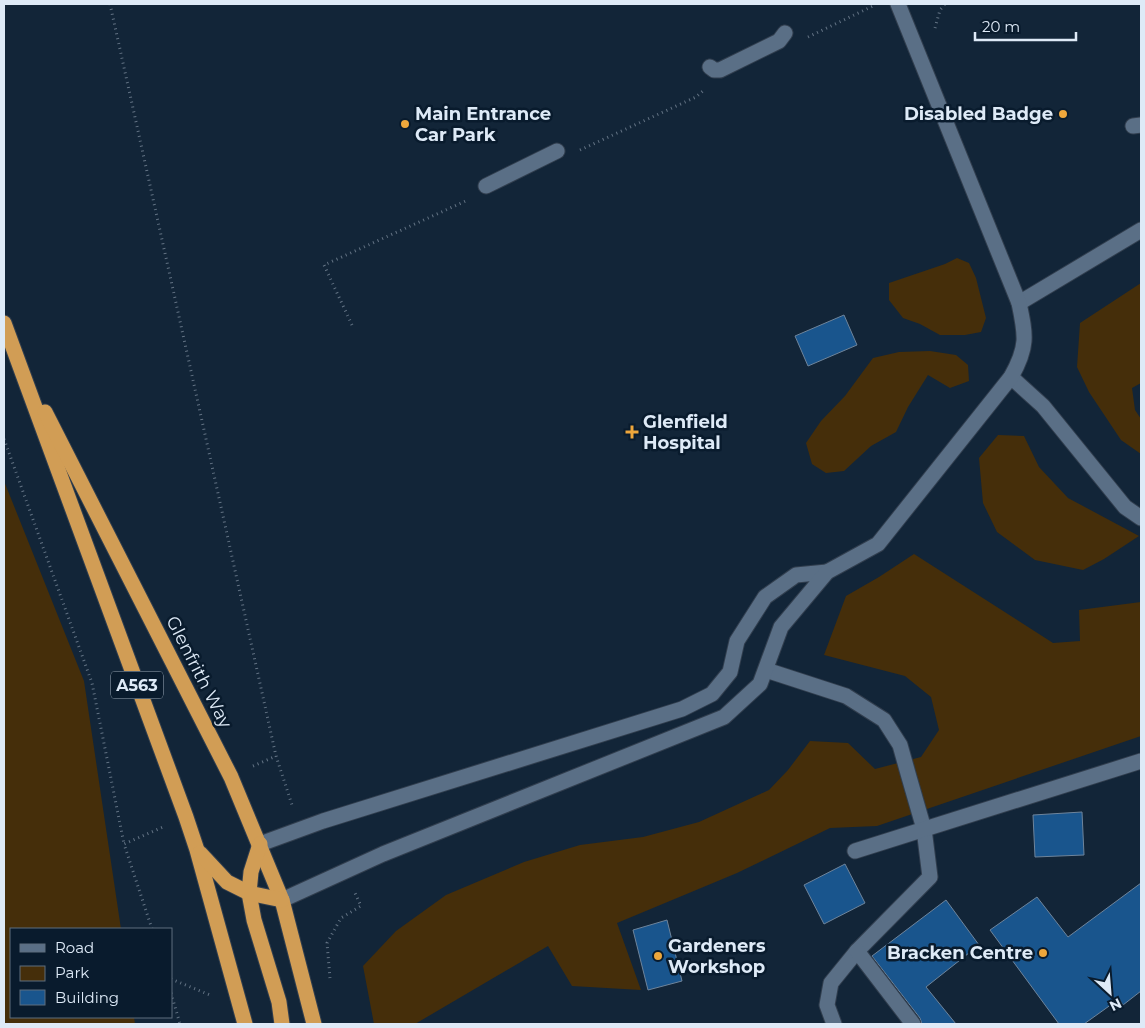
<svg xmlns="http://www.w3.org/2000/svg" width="1145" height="1028" font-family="Montserrat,sans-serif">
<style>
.green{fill:#452e0a}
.building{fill:#19558d;stroke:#6e849b}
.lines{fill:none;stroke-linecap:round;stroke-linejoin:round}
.lane-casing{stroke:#313e4e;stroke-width:17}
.street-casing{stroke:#313e4e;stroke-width:17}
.highway-casing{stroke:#313e4e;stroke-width:17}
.path{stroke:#637384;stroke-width:3;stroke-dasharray:1 4;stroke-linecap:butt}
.lane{stroke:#5a6f86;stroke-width:15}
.street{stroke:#5a6f86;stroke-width:15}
.highway{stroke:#d19d55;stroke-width:15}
.poi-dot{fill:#eea73c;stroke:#091b2d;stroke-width:2}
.labels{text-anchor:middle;stroke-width:5;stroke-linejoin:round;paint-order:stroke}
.shield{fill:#091b2d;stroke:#9eacba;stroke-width:1}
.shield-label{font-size:16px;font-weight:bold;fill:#deeaf7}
.poi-label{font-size:18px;font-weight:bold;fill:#deeaf7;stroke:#091b2d;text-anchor:start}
.street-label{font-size:18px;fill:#deeaf7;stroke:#091b2d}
</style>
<rect width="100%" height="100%" fill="#122538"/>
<!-- green -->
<g class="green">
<polygon points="957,258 969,263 976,278 986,318 981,332 965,335 940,335 920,324 903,318 889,300 889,283 945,264"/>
<polygon points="1141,283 1141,383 1132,388 1135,410 1141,419 1141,454 1121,440 1089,392 1077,367 1080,323"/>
<polygon points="930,351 956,355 968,365 969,381 950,388 928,375 908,407 896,432 871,446 844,471 826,473 812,464 806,443 821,421 845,396 873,358 899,352"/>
<polygon points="998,435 1024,436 1039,467 1068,498 1139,536 1104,559 1083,570 1035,560 997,532 983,503 979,458"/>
<polygon points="4,481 84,681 121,929 11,929 11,1017 134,1017 135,1024 4,1024"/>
<polygon points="914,554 1053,643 1080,641 1079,610 1141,602 1141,736 877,826 830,828 737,873 617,923 641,990 572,986 548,946 415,1024 374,1024 363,966 396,931 446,895 524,862 580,845 643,837 699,822 769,790 788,770 810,741 848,743 875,769 921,757 939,730 931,697 905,676 824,655 846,596 879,577"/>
</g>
<!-- building -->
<g class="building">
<polygon points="844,315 857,345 808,366 795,336"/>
<polygon points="1082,812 1084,855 1035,857 1033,815"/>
<polygon points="845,864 865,903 824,924 804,885"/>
<polygon points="1141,883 1141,991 1123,1005 1119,999 1084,1024 1059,1024 990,930 1037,897 1068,937"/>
<polygon points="946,900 979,945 926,987 956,1024 922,1024 920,1018 872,956"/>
<polygon points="667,920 682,981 648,990 633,930"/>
</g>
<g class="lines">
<defs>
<g id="lane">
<polyline points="710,67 714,70 720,70 779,41 785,33"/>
<polyline points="1133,126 1141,125"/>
<polyline points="486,186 557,151"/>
<polyline points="1019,303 1141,230"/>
<polyline points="1011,377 1043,406 1125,507 1141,518"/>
<polyline points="766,670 846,696 884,720 900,745 909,777 924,829 930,877 857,951 831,983 827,1005 834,1024"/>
<polyline points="855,851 1141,761"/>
<polyline points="857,951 913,1024"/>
</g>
<g id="street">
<polyline points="260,844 323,821 682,709 712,694 730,672 737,641 765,597 796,575 827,572"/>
<path d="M282 900 383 854 724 717 760 684 781 627 827 572 878 544 1011 377C1028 347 1026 336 1019 303L898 4"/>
</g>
<g id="highway">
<polyline points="4,323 186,817 197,850 245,1024"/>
<polyline points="45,412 231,777 282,900 314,1024"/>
<polyline points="260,844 251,872 249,893 254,920 279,1002 282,1024"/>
<polyline points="200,853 227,882 249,893 282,900"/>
</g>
</defs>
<!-- lane casing -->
<use href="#lane" class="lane-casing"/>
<!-- street casing -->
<use href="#street" class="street-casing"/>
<!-- highway casing -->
<use href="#highway" class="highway-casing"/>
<!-- path -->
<g class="path">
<polyline points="110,4 276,756 292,805"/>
<polyline points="935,28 940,10 945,4"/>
<polyline points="808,37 873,6"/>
<polyline points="580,150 696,97 703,91"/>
<polyline points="352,325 324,265 468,200"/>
<polyline points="4,439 92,683 124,844"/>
<polyline points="253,766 276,756"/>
<polyline points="152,929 124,844 163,827"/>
<polyline points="330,978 327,943 341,918 361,906 355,893"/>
<polyline points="171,979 210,995"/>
<polyline points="171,993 180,1024"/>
</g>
<!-- lane -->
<use href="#lane" class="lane"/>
<!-- street -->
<use href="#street" class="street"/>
<!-- highway -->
<use href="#highway" class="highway"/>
</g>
<!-- markers -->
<g class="poi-dot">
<circle cx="1063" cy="114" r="5"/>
<circle cx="405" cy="124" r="5"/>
<path d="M629.5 424.5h5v5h5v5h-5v5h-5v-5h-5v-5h5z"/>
<circle cx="1043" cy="953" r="5"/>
<circle cx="658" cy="956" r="5"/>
</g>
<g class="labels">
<!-- shield labels -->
<rect class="shield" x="111" y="671.5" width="52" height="27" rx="4"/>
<g class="shield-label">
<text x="137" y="691">A563</text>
</g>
<!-- poi labels -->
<g class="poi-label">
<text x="415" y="120">Main Entrance<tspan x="415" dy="21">Car Park</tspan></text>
<text x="1053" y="120" text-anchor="end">Disabled Badge</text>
<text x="643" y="428">Glenfield<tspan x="643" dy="21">Hospital</tspan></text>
<text x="668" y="952">Gardeners<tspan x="668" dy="21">Workshop</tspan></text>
<text x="1033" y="959" text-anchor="end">Bracken Centre</text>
</g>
<!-- street labels -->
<g class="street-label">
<text transform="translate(199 672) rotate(63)" y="6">Glenfrith Way</text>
</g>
</g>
<!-- border -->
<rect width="1145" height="1028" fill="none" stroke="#deeaf7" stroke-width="10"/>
<!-- legend -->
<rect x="10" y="928" width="162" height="90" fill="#091b2d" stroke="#5e6e7e"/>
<rect x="20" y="944" width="25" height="8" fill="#5a6f86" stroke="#5e6e7e"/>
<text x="55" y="953" font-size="15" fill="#deeaf7">Road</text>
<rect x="20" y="966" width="25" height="15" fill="#452e0a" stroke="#5e6e7e"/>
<text x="55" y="978" font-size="15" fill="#deeaf7">Park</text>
<rect x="20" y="990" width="25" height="15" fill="#19558d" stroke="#5e6e7e"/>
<text x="55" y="1003" font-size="15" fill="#deeaf7">Building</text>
<!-- north arrow -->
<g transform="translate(1110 993) rotate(154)" stroke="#091b2d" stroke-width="4" paint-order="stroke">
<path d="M0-4L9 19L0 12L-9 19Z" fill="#deeaf7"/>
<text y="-8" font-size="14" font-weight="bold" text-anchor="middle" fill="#deeaf7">N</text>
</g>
<!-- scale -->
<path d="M975 32v8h101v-8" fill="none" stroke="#deeaf7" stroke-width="2.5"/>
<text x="982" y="32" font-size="15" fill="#deeaf7" stroke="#091b2d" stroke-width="4" paint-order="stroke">20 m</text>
</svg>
